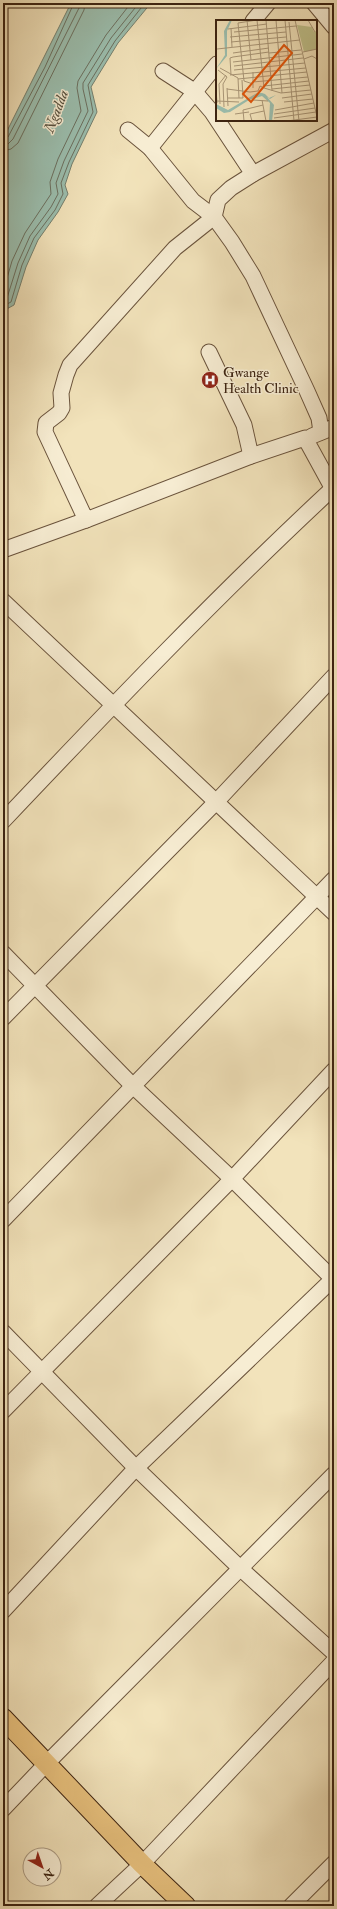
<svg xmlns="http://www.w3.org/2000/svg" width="337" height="1909" font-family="'IM FELL Double Pica',serif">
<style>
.water{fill:#9bbeae;stroke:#75806f}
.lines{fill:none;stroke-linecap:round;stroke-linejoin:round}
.shore{stroke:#6c7060;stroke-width:1}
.minor-casing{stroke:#6a533c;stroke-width:17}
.major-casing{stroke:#3c2311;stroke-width:21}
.minor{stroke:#f7edd3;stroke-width:15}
.major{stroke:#e9c27e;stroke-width:19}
.labels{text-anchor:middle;stroke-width:3;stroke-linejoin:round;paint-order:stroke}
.poi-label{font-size:14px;fill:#3c2311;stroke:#f7edd3;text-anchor:start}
.water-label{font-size:15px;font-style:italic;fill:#585240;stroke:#f7edd3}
.inset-road{fill:none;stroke:#a99677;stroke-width:1}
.view{fill:#df560c;fill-opacity:0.15;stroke:#df560c;stroke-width:2}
.inset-edge{fill:none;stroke:#3c2311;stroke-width:2}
</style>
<rect width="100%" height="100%" fill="#f2e3bb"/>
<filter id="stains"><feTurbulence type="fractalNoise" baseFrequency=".005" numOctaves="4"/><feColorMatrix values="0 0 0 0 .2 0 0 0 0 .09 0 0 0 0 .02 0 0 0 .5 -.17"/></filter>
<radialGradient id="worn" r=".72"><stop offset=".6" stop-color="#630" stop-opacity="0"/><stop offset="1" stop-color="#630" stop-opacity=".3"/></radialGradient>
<!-- water -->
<polygon class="water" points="71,3 151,3 118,43 91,87 97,112 72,164 65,185 68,194 58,212 38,240 26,267 14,305 3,311 3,139"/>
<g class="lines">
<!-- shore -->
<g class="shore">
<polyline points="3,140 8,137 45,67 74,3"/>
<polyline points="3,145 8,144 13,139 79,8 79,3"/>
<polyline points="3,151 11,149 18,143 84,10 85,3"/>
<polyline points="3,292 12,261 25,233 51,194 50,182 58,159 81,111 77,88 78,81 106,35 131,3"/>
<polyline points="3,301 7,298 18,263 30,236 51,207 58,194 56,183 64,161 88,111 83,89 83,83 111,38 139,3"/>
<polyline points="3,306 11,302 22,265 34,238 55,210 63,194 61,183 69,162 93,112 88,85 115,41 145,3"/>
</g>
<defs>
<g id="minor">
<polyline points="314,3 334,27"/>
<polyline points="253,21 268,3"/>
<polyline points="163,71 194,91 212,112 253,174"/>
<polyline points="128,130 150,148 193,201 214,217 232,242 253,276 307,391 319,418 321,432"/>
<polyline points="150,148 217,64"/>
<polyline points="209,352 244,425 251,456 305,438 334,491"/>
<polyline points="312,436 334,427"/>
<polyline points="251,456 86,520 45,432 46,423 59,413 62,408 61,393 66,375 70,365 175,248 214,217 218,200 231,188 253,174 334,130"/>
<polyline points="3,550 86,520"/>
<polyline points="3,601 334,913"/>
<path d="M3 821C110 708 218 595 332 489"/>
<polyline points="3,953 133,1086 232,1179 334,1280"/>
<polyline points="3,1018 217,801 334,676"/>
<polyline points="3,1220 334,879"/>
<polyline points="3,1332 136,1468 241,1569 334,1653"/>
<polyline points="3,1411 232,1179 334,1070"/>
<polyline points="3,1611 136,1468 334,1278"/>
<polyline points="3,1809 47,1763 334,1474"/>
<polyline points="97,1906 142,1864 334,1661"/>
<polyline points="291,1906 334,1863"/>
</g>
<polyline id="major" points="3,1718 142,1864 186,1906"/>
</defs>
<!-- minor casing -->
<use href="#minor" class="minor-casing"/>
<!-- major casing -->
<use href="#major" class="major-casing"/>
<!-- minor -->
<use href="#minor" class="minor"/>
<!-- major -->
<use href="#major" class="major"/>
</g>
<!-- icons -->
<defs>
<symbol id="hospital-disc" viewBox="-11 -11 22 22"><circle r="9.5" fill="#8f2418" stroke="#f7edd3"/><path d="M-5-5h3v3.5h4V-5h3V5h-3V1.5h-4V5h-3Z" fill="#fff"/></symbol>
</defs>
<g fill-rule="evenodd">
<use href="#hospital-disc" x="200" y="370" width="20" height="20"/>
</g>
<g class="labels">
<!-- poi labels -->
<g class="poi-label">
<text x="223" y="377">Gwange<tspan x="223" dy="16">Health Clinic</tspan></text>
</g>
<!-- water labels -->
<g class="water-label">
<text transform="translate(56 111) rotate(-69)" y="5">Ngadda</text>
</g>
</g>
<!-- overview -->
<g transform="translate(216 20)">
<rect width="101" height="101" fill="#f2e3bb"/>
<path d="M81 5 96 7 98 12 101 11V29L88 32Z" fill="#c0c28c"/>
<path d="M14 0H16L11 11V36L0 49 9 35 8 11ZM41 73H46L49 74 53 78 60 75 54 79 51 77 58 85 56 101H53L54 83 46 76 33 80 14 92 8 93 0 88V84L12 90Z" fill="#9bbeae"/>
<path class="inset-road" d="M31 0 35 40M41 0 48 68 44 66M50 0 56 71M60 0 66 73M69 0 78 101M79 0 101 97M92 0 99 12M73 2 83 101M15 8 16 27M12 9 51 4M18 12 80 6M14 17 70 12M15 22 70 17M1 29 84 20M87 32 101 29M17 33 53 28M53 33 85 30M17 37 53 32M88 39 96 36 101 39M17 42 86 34M18 46 87 38M4 48 22 58 23 78M2 50 11 57 7 64 8 87M18 50 89 43M37 52V68M14 55 90 48M15 55 14 38 17 37M22 59 91 52M37 62 92 57M37 64 28 61 22 3 41 0M48 66 93 61M11 68 12 86M48 68 65 73 95 70M0 69 1 83M11 69 34 72 42 71 44 66M56 69 94 65M12 78H27L26 60M66 78 96 74M37 80 52 81M46 80 50 101M1 81 23 82M68 82 97 79M4 84 3 64 10 55M59 90 98 83M19 94 33 92M58 94 99 88M58 98 100 92M28 101 27 90 47 85M36 101 34 94 48 91M71 101 101 97"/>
<path class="view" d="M68 25 76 33 35 82 27 74Z"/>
<rect width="101" height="101" class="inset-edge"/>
</g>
<!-- margin -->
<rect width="337" height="1909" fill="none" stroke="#f2e3bb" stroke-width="16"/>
<rect x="4" y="4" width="329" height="1901" fill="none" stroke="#3c2311" stroke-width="2"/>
<rect x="8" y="8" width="321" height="1893" fill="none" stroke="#3c2311"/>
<!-- north arrow -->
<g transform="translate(42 1867) rotate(140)"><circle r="19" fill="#f7edd3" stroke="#ac9c85"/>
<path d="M0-3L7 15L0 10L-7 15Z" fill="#8f2418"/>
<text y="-6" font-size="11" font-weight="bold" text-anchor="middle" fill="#3c2311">N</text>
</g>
<rect width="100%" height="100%" filter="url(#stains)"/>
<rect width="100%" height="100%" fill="url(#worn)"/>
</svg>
